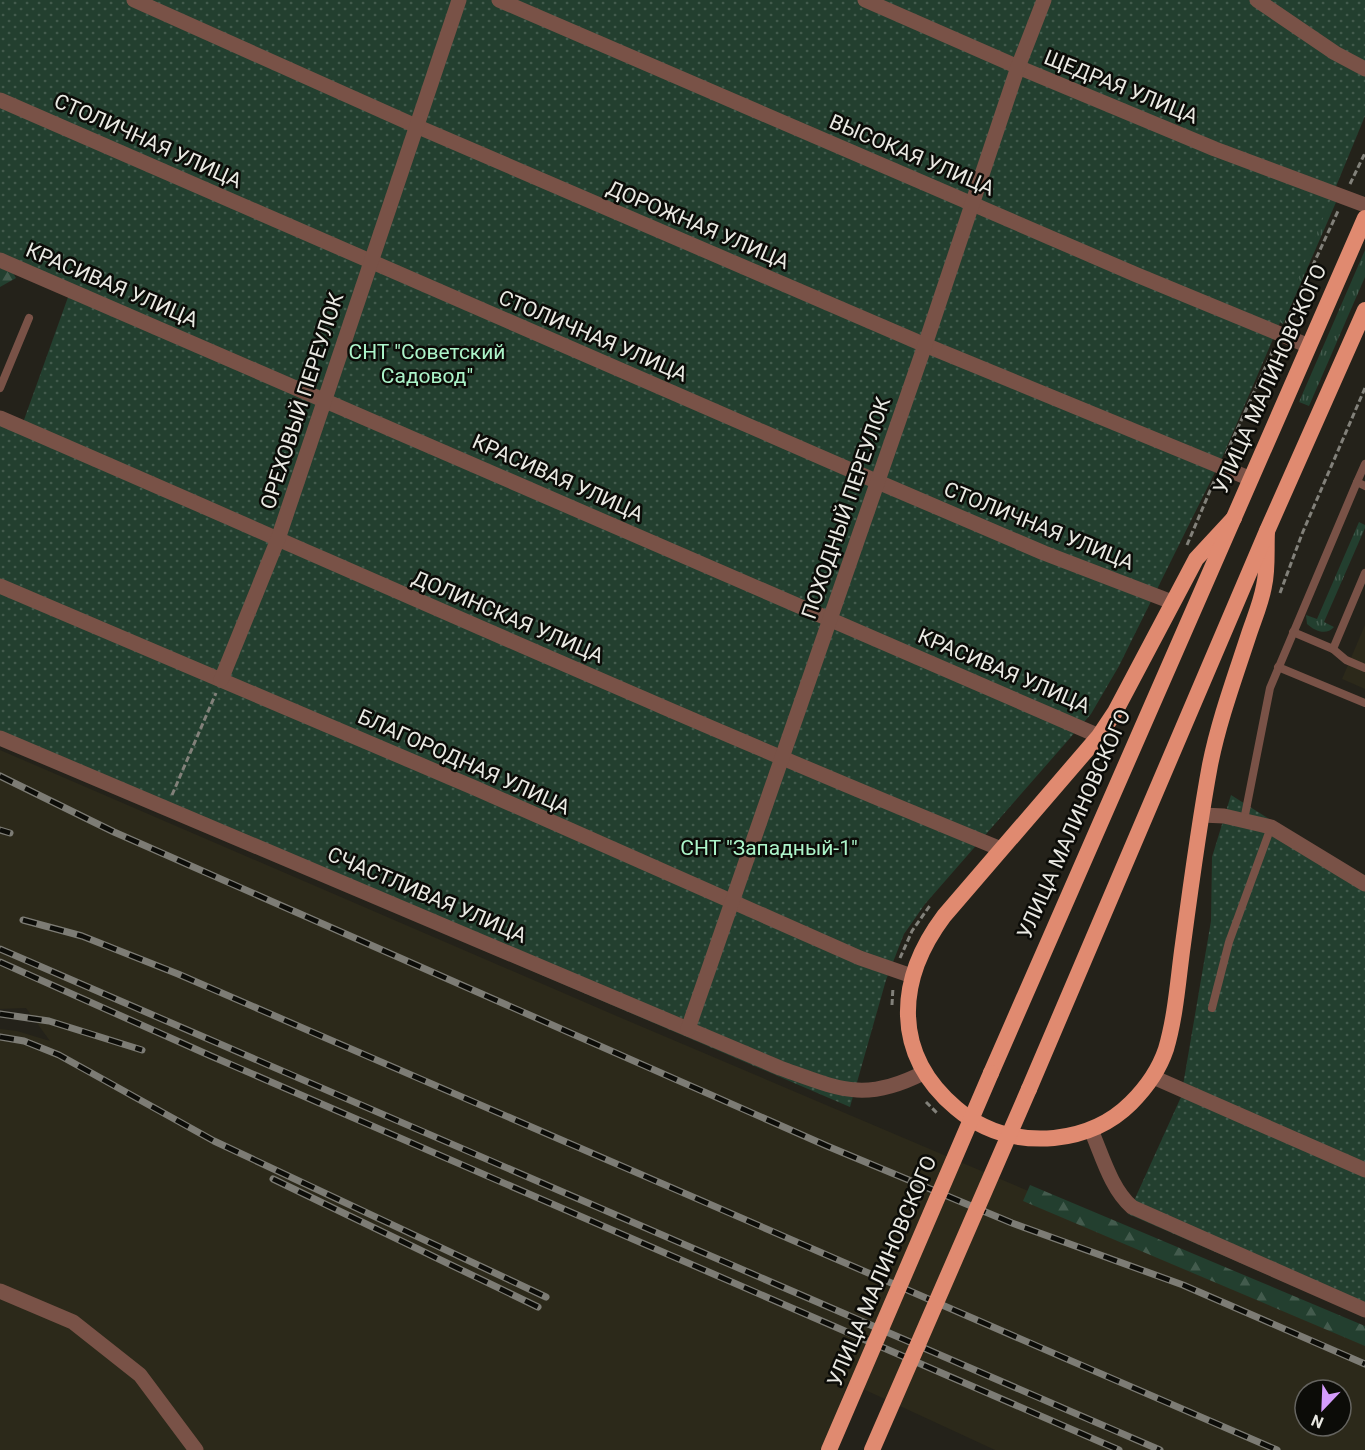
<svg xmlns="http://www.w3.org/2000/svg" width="1365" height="1450" font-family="Roboto,sans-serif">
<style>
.built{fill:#2c291a;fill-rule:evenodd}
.grass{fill:url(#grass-tufts)}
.forest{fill:url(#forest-firs)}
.garden{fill:url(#garden-dots)}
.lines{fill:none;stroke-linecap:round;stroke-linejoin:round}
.path{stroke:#82817a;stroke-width:3;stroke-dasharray:6 3;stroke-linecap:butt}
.service{stroke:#795247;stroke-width:8}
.minor{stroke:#795247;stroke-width:15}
.trunk{stroke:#e08a70;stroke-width:16}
.rail-casing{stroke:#7d7c75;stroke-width:7}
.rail{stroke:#0c0c08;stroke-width:4.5;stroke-dasharray:14;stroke-linecap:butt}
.trunk-bridge{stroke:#e08a70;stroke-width:16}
.labels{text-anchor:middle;stroke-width:5;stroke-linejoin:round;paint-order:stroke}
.street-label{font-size:21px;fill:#eae9e3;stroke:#0c0c08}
.park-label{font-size:21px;fill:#acf4c9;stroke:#0c0c08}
</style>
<defs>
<pattern id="grass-tufts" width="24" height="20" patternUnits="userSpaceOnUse" patternTransform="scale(1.5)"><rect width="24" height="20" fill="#233f2f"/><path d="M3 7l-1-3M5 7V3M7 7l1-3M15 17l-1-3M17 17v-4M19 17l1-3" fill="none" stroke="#435b4d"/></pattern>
<pattern id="forest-firs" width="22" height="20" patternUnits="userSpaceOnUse" patternTransform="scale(1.5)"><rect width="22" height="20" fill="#233f2f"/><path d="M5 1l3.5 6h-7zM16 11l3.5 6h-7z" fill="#435b4d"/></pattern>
<pattern id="garden-dots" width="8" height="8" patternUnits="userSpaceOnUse" patternTransform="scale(1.5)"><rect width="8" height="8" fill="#233f2f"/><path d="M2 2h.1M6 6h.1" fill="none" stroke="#435b4d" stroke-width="1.8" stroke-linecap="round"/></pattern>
</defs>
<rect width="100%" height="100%" fill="#24221a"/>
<!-- built -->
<g class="built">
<polygon points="1365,625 1365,689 1342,679"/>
<path d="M0 750 619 1017 1365 1334V1450H995L848 1382 833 1423 821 1450H0V1029L17 1031 50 1041 26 1008 0 1009ZM1305 1390H1341V1426H1305Z"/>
</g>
<!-- grass -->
<g class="grass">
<polygon points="1331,198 1337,200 1283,324 1277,321"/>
<polygon points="1365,250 1365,277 1309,406 1299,402"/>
<path d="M1359 522 1365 525V528L1324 622 1334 627C1326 636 1315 631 1307 624L1306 615 1317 619Z"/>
</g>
<!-- forest -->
<g class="forest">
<polygon points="0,268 13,273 16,278 0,287"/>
<polygon points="1030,1185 1365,1326 1365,1346 1023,1201"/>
</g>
<!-- garden -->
<g class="garden">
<polygon points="0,0 1365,0 1365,116 1279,325 1222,458 1119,666 1091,714 925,904 904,934 886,980 850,1107 0,743 0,423 20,431 72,286 0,255"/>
<polygon points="1231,795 1365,879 1365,1317 1128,1214 1181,1097 1211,921 1212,857"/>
</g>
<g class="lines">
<!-- path -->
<g class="path">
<polyline points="1350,184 1365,153"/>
<polyline points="1286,323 1339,209"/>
<polyline points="1226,454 1274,348"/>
<polyline points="1187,545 1215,479"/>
<polyline points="1280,593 1302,534 1365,388"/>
<polyline points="172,795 216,693"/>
<polyline points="900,958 912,931 931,904"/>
<polyline points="892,1005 893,987"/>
<polyline points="926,1102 938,1114"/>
</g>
<!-- service -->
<g class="service">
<polyline points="0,388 29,318"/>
<polyline points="1357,482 1365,464"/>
<polyline points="1293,632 1333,649 1365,573"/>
<polyline points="1333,649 1346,660 1365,668"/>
<polyline points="1278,667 1365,703"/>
<polyline points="1244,820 1270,688 1357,482 1365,486"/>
<polyline points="1212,1008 1229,942 1271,827"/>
</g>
<!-- minor -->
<g class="minor">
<polyline points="134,0 416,126 925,345 1251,479"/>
<polyline points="499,0 1137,275 1309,346"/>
<polyline points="865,0 1018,67 1215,149 1365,205"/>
<polyline points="1257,0 1335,53 1365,69"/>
<polyline points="0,100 878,482 1044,553 1172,602"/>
<polyline points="0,260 1099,736"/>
<path d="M0 418C334 562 665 712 1001 849"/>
<polyline points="0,586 475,788 860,958 912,976"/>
<polyline points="221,680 278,539 459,0"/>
<path d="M0 738 780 1068C839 1089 864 1103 923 1073"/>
<polyline points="1202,815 1224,816 1271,827 1365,884"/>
<polyline points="688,1029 925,345 1018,67 1044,0"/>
<polyline points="1153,1077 1365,1170"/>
<path d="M1091 1130C1102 1155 1111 1189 1132 1207L1365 1310"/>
<polyline points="0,1291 73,1322 140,1375 196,1450"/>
</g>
<!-- trunk -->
<g class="trunk">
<path d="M1234 518 1196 559 1115 712 1099 736 944 916C896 980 892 1054 956 1108 984 1132 1018 1141 1054 1138 1083 1135 1110 1124 1131 1103 1146 1088 1159 1070 1166 1049 1176 1015 1178 979 1183 944 1191 884 1199 824 1210 765 1219 720 1235 677 1249 634 1254 619 1261 603 1264 586 1268 569 1266 549 1267 531"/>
<polyline points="991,1073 1365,218"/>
<polyline points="1029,1089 1267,531 1365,310"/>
</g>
<defs>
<g id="rail">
<polyline points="0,776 114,832 827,1146 1012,1223 1183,1285 1365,1364"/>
<polyline points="0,830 10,833"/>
<polyline points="23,920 82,936 178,974 1277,1450"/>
<polyline points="0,949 1160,1450"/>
<polyline points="0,962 211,1056 1119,1450"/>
<polyline points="0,1014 49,1021 142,1050"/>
<polyline points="0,1037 24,1041 59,1055 214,1141 546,1297"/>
<polyline points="273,1179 538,1307"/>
</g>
</defs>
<!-- rail casing -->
<use href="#rail" class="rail-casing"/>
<!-- rail -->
<use href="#rail" class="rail"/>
<!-- trunk-bridge -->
<g class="trunk-bridge">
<polyline points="829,1450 991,1073"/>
<polyline points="872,1450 1029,1089"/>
</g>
</g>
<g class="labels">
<!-- street labels -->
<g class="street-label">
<text transform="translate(1121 87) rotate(22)" y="7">ЩЕДРАЯ УЛИЦА</text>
<text transform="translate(148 141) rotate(24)" y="7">СТОЛИЧНАЯ УЛИЦА</text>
<text transform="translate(912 155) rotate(23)" y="7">ВЫСОКАЯ УЛИЦА</text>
<text transform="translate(698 225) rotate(23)" y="7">ДОРОЖНАЯ УЛИЦА</text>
<text transform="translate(112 285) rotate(23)" y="7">КРАСИВАЯ УЛИЦА</text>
<text transform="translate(593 336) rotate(23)" y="7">СТОЛИЧНАЯ УЛИЦА</text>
<text transform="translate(1270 379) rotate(-66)" y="7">УЛИЦА МАЛИНОВСКОГО</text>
<text transform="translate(302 401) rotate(-72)" y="7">ОРЕХОВЫЙ ПЕРЕУЛОК</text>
<text transform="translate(558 478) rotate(24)" y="7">КРАСИВАЯ УЛИЦА</text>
<text transform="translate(846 508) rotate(-71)" y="7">ПОХОДНЫЙ ПЕРЕУЛОК</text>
<text transform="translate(1039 526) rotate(22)" y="7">СТОЛИЧНАЯ УЛИЦА</text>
<text transform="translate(508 617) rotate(23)" y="7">ДОЛИНСКАЯ УЛИЦА</text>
<text transform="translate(1004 671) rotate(23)" y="7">КРАСИВАЯ УЛИЦА</text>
<text transform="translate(464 762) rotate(24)" y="7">БЛАГОРОДНАЯ УЛИЦА</text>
<text transform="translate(1074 824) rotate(-66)" y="7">УЛИЦА МАЛИНОВСКОГО</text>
<text transform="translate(427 895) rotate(23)" y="7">СЧАСТЛИВАЯ УЛИЦА</text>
<text transform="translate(882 1271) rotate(-67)" y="7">УЛИЦА МАЛИНОВСКОГО</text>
</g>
<!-- park labels -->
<g class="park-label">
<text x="427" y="359">СНТ "Советский<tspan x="427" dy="24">Садовод"</tspan></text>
<text x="769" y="855">СНТ "Западный-1"</text>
</g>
</g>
<!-- north arrow -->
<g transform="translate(1323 1408) rotate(203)"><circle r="28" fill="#0c0c08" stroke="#656460" stroke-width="1.5"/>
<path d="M0-4.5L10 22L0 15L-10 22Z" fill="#d49cfc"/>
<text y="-9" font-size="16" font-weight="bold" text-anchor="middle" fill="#eae9e3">N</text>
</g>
</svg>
